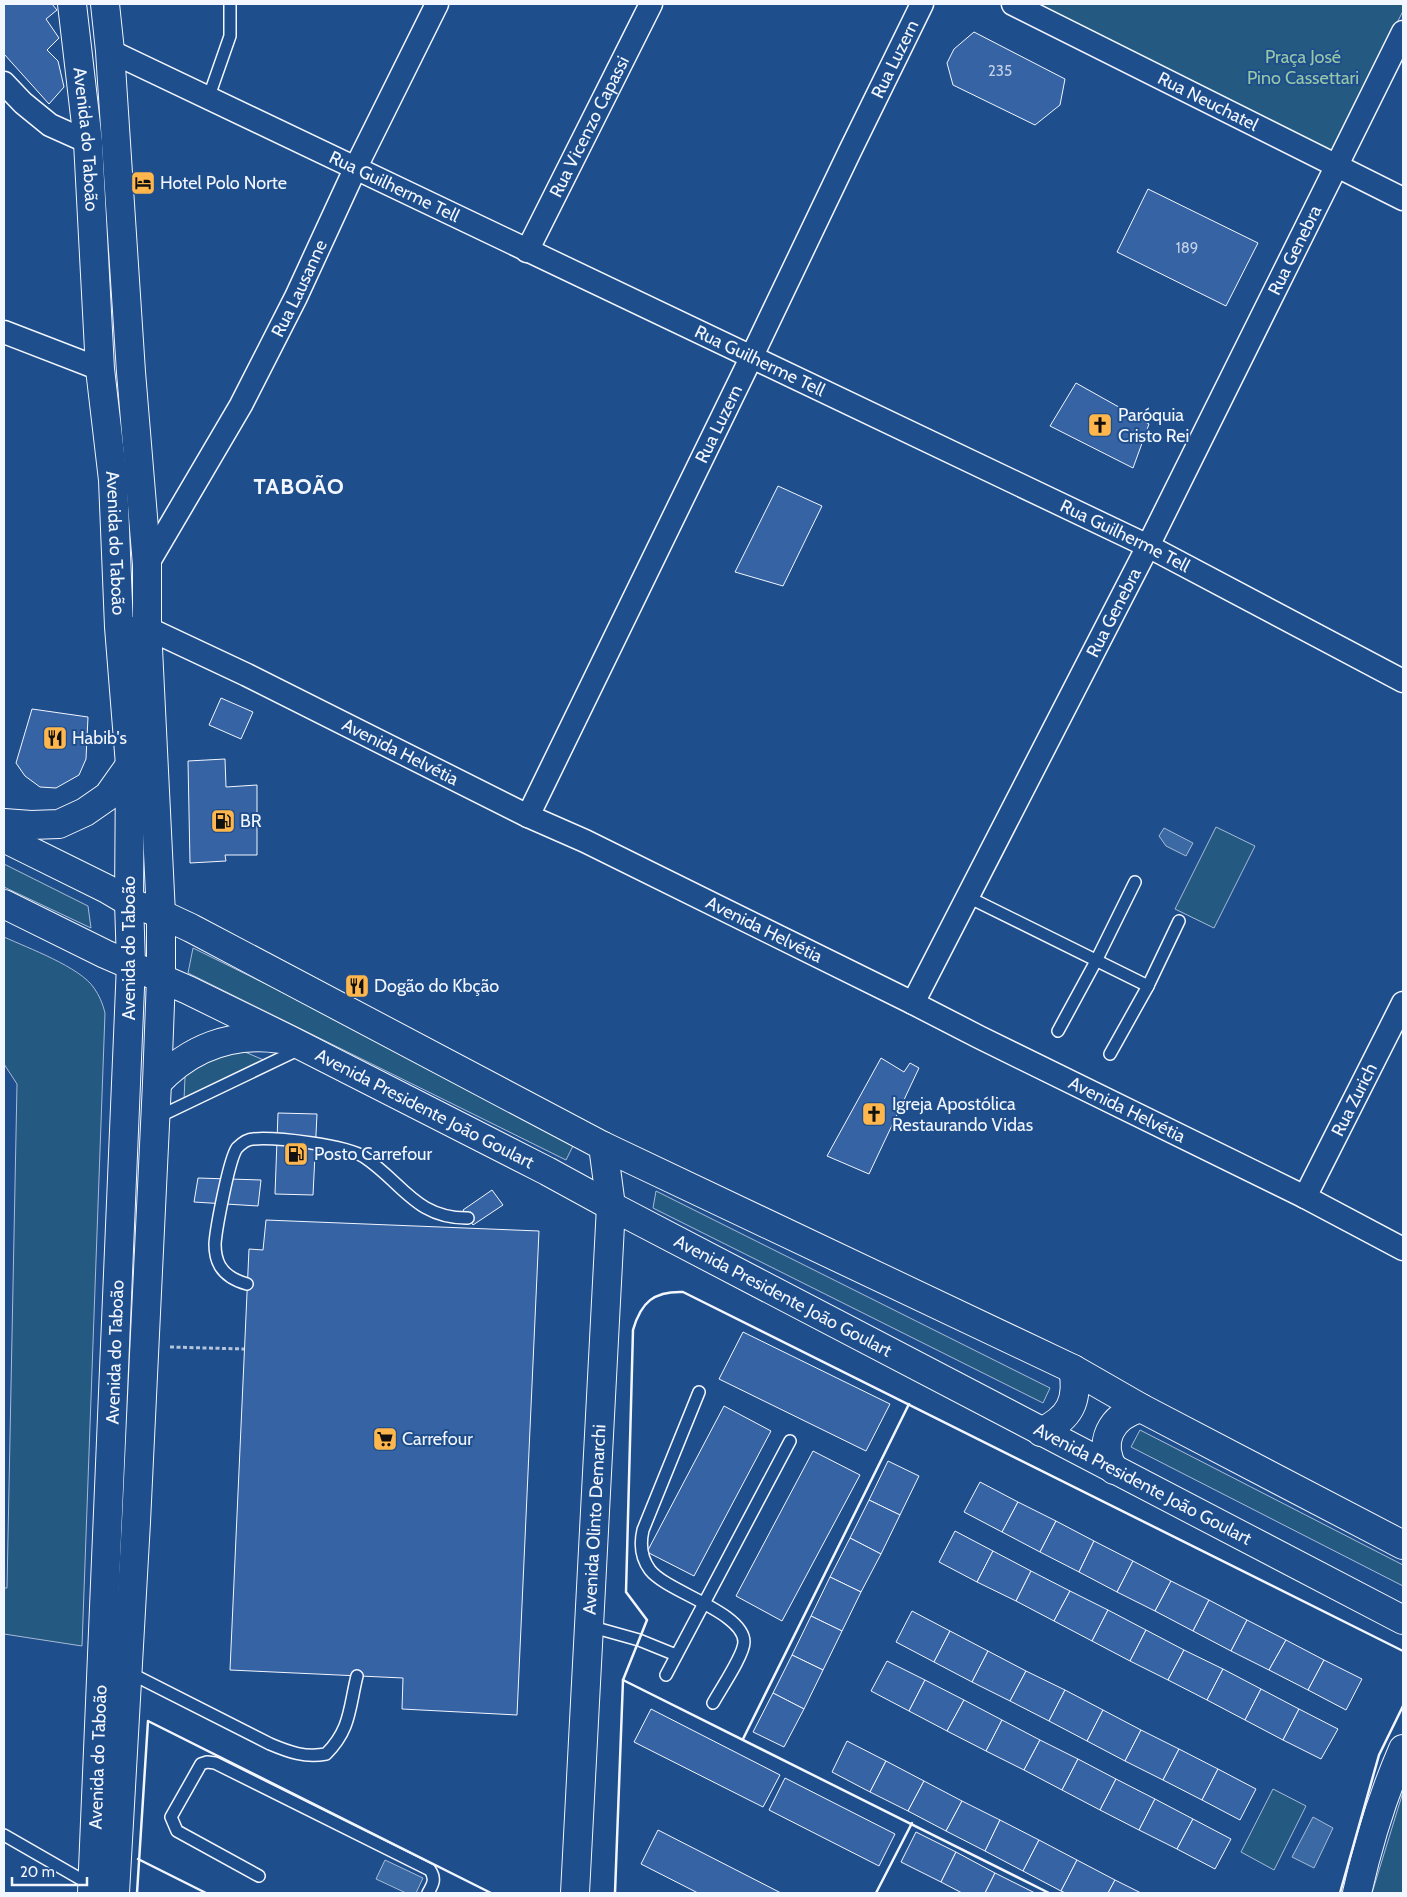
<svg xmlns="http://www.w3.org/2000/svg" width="1407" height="1897" font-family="Cabin,sans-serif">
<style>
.green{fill:#245a82;stroke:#a8bbd7}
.water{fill:#3b69a3;stroke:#a8bbd7}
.building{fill:#3563a3;stroke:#f2f6ff}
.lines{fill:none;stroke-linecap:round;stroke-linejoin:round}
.service-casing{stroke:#f2f6ff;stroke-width:14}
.minor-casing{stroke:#f2f6ff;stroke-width:25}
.tertiary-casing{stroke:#f2f6ff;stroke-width:30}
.primary-casing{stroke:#f2f6ff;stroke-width:30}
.path{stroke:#b3c4dc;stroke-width:3;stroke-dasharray:4 2.5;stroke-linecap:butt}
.service{stroke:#1f4e8c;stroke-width:11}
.minor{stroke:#1f4e8c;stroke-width:22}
.tertiary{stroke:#1f4e8c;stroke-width:28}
.primary{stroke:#1f4e8c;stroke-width:28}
.wall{stroke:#f2f6ff;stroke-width:2.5}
.labels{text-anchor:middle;stroke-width:4;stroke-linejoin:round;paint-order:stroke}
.number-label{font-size:15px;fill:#c3d1e8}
.park-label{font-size:18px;fill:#97c8a6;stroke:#1f4e8c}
.street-label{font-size:18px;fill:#f2f6ff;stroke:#1f4e8c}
.poi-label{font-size:18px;fill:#f2f6ff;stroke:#1f4e8c;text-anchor:start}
.district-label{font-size:22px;font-weight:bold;letter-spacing:1px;fill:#f2f6ff;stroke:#1f4e8c}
</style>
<rect width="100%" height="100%" fill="#1f4e8c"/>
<!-- green -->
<g class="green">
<polygon points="1034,4 1403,4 1403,11 1331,153"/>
<polygon points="1216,827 1255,846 1214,928 1175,909"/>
<polygon points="4,864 88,906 91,928 4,887"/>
<path d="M4 937C28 948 80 967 94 988 99 995 103 1004 105 1013L82 1646 4 1634V1588H7L17 1084 4 1064Z"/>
<polygon points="193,948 577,1138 566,1160 188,973"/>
<polygon points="229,1050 245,1052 266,1061 184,1100 185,1077 188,1070"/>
<polygon points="656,1191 1050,1388 1043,1403 653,1208"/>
<polygon points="1140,1430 1403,1565 1403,1586 1131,1447"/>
<polygon points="1273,1789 1306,1806 1274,1870 1241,1852"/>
<polygon points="1403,1792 1403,1893 1372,1893"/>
</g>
<!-- water -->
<g class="water">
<polygon points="1164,828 1193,843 1186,856 1166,846 1159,836"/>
<polygon points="1313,1817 1333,1828 1314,1868 1292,1857"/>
<polygon points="385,1860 423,1878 416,1893 406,1893 376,1879"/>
</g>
<!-- building -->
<g class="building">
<polygon points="4,4 52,4 57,10 46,19 59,38 47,50 58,61 64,87 49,104 4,54"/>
<polygon points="974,32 1065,79 1060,105 1035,125 953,85 947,63 954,49"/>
<polygon points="1148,189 1258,243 1226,306 1117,252"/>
<polygon points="1076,383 1149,424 1133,468 1050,426"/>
<polygon points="778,486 822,506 783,586 735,572"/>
<polygon points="221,698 253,712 241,739 209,725"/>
<polygon points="32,709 88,717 86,759 79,775 56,788 40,787 25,776 16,763"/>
<polygon points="225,759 226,787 257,785 257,855 225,855 226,861 190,863 188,761"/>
<polygon points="881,1058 904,1072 910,1063 919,1068 869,1174 827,1156"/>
<polygon points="278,1113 317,1114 313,1195 275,1194"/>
<polygon points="198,1178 261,1180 258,1206 194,1202"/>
<polygon points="492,1190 503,1205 473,1225 463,1210"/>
<polygon points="266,1220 539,1231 517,1715 402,1709 403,1678 230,1670 249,1249 263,1250"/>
<polygon points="743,1332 890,1404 866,1451 719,1379"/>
<polygon points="724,1406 771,1431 694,1576 647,1552"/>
<polygon points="813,1451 860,1475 782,1621 736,1596"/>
<polygon points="888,1461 919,1476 900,1515 869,1500"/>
<polygon points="980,1482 1018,1502 1002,1532 964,1512"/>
<polygon points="869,1500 900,1515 881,1554 850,1538"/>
<polygon points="1018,1502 1056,1521 1040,1552 1002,1532"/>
<polygon points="1056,1521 1094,1541 1079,1572 1040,1552"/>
<polygon points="955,1531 993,1551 977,1582 939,1562"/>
<polygon points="850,1538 881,1554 861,1592 830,1577"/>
<polygon points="1094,1541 1133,1561 1117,1592 1079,1572"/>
<polygon points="993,1551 1031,1571 1016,1601 977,1582"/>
<polygon points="1133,1561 1171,1581 1155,1611 1117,1592"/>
<polygon points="1031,1571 1070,1591 1054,1621 1016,1601"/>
<polygon points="830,1577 861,1592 842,1631 811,1616"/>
<polygon points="1171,1581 1209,1600 1193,1631 1155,1611"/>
<polygon points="1070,1591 1108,1610 1092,1641 1054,1621"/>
<polygon points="1209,1600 1247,1620 1231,1651 1193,1631"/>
<polygon points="1108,1610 1146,1630 1130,1661 1092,1641"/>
<polygon points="912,1611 950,1631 934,1662 896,1642"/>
<polygon points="811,1616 842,1631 823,1670 792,1655"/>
<polygon points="1247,1620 1286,1640 1269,1670 1231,1651"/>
<polygon points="1146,1630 1184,1650 1168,1680 1130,1661"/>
<polygon points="950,1631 988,1651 972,1682 934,1662"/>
<polygon points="1286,1640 1324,1660 1308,1690 1269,1670"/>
<polygon points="1184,1650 1223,1669 1207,1700 1168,1680"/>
<polygon points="988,1651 1026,1671 1010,1701 972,1682"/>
<polygon points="792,1655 823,1670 804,1709 773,1693"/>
<polygon points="1324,1660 1362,1679 1346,1710 1308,1690"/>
<polygon points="887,1661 925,1680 909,1711 871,1691"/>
<polygon points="1223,1669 1261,1689 1245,1720 1207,1700"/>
<polygon points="1026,1671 1065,1690 1049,1721 1010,1701"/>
<polygon points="925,1680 964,1700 947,1731 909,1711"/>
<polygon points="1261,1689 1299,1709 1283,1740 1245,1720"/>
<polygon points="1065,1690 1103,1710 1087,1741 1049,1721"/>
<polygon points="773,1693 804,1709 784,1747 753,1732"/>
<polygon points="964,1700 1002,1720 986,1751 947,1731"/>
<polygon points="651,1709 780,1775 763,1807 634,1742"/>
<polygon points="1299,1709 1338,1729 1321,1759 1283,1740"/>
<polygon points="1103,1710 1141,1730 1125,1761 1087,1741"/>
<polygon points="1002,1720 1040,1740 1024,1770 986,1751"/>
<polygon points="1141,1730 1179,1749 1163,1780 1125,1761"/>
<polygon points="1040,1740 1078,1759 1062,1790 1024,1770"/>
<polygon points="847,1741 886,1761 870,1792 832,1772"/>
<polygon points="1179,1749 1218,1769 1202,1800 1163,1780"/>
<polygon points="1078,1759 1116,1779 1100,1810 1062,1790"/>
<polygon points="886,1761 924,1781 908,1811 870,1792"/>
<polygon points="1218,1769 1256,1789 1240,1820 1202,1800"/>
<polygon points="785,1778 895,1834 879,1866 769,1810"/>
<polygon points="1116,1779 1155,1799 1139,1830 1100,1810"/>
<polygon points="924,1781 962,1801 946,1831 908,1811"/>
<polygon points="1155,1799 1193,1819 1177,1849 1139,1830"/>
<polygon points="962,1801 1000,1820 985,1851 946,1831"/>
<polygon points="1193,1819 1231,1839 1215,1869 1177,1849"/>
<polygon points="1000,1820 1039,1840 1023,1871 985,1851"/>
<polygon points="658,1830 781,1893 698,1893 641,1864"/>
<polygon points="916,1832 956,1852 941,1882 901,1862"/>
<polygon points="1039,1840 1077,1860 1061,1891 1023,1871"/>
<polygon points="956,1852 995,1873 985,1893 962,1893 941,1882"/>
<polygon points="1077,1860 1115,1880 1108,1893 1066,1893 1061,1891"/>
<polygon points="995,1873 1035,1893 985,1893"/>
<polygon points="1115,1880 1141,1893 1108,1893"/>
</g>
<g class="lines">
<defs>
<g id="service">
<polyline points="208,99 230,36 230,4"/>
<polyline points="968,897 1148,986"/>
<polyline points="1058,1031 1096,961 1135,882"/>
<polyline points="1110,1054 1148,986 1179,921"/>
<polyline points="156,1118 302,1048"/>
<path d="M247 1284C236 1281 226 1276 220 1266 216 1259 215 1251 215 1244 216 1229 229 1159 237 1148 241 1144 247 1139 253 1139 275 1137 346 1145 364 1157 402 1182 416 1219 468 1218"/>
<path d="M699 1392 643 1530C640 1543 641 1558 650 1570 667 1592 744 1612 744 1642 744 1655 720 1690 713 1703"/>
<polyline points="589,1626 639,1640 676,1655"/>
<path d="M128 1672 270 1744C289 1752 305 1758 326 1754 351 1729 349 1708 357 1676"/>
<polyline points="666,1675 790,1441"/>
<polyline points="4,1835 91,1885"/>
<path d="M259 1876 177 1831 171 1817 201 1764 207 1762 215 1763 430 1870C436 1879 433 1884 428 1893"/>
</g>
<g id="minor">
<path id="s1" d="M1013 4 1403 199"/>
<path id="s2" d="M110 51 1148 546 1403 681"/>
<polyline points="4,83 23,103 50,125 88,142"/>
<path id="s3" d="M527 251 651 4"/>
<polyline points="4,332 100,369"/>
<path id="s4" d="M147 565 241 405 296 297 355 169 437 4"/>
<path id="s5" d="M133 628H147L247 675 528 816 585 841 913 1003 979 1037 1305 1197 1403 1249"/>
<path id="s6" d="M528 816 751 358 850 151 922 4"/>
<path id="s7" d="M913 1003 1148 546 1403 32"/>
<path id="s8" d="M1305 1197 1403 1003"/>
</g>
<g id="tertiary">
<polyline points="603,1146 1073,1369 1141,1408 1403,1545"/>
<path d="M1041 1432C1070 1418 1079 1401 1073 1369"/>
<path d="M1114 1470C1097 1442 1111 1416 1141 1408"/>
<path id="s9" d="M575 1893 611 1206 1403 1620"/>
<path d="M1357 1893C1368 1844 1383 1795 1403 1749"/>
</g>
<g id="primary">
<path id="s10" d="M72 4 88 142 100 369 113 480 119 627 130 765 129 902 131 964 92 1893"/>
<polyline points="105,4 110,51 131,372 147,565 147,628 161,914 161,978 157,1083 136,1522 115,1893"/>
<polyline points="4,823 31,825 59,824 85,812 108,796 130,765"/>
<polyline points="4,838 107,889 129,902 161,914 191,928 603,1146 611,1206"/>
<path id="s11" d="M4 904 105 954 188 990 290 1040 547 1171 611 1206"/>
<path d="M157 1083C190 1048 232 1032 280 1039"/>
</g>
</defs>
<!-- service casing -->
<use href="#service" class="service-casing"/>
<!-- minor casing -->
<use href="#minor" class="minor-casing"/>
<!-- tertiary casing -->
<use href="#tertiary" class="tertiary-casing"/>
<!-- primary casing -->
<use href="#primary" class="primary-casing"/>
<!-- path -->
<polyline class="path" points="170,1347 244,1349"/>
<!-- service -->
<use href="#service" class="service"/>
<!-- minor -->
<use href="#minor" class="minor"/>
<!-- tertiary -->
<use href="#tertiary" class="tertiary"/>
<!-- primary -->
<use href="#primary" class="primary"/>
<!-- wall -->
<g class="wall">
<polyline points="623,1680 1049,1893"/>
<polyline points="743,1739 909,1404"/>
<polyline points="138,1859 206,1893"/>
<polyline points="137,1893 148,1721 491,1893"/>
<path d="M615 1893 623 1680 647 1620 626 1592 633 1330C641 1302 654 1291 683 1292L1403 1651"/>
<polyline points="876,1893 912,1823"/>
<polyline points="1340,1893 1379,1755 1403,1706"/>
</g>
</g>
<!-- icons -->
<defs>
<symbol id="hotel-square" viewBox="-11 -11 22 22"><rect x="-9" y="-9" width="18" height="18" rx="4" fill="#ffb74d" stroke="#1f4e8c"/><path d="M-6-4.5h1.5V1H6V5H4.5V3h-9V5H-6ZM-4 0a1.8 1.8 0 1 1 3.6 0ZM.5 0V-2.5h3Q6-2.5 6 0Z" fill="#111"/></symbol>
<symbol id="church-square" viewBox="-11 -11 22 22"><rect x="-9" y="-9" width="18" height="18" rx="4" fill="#ffb74d" stroke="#1f4e8c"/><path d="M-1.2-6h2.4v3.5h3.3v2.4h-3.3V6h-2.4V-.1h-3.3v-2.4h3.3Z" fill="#111"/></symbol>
<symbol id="restaurant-square" viewBox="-11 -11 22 22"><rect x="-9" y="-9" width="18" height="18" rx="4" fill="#ffb74d" stroke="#1f4e8c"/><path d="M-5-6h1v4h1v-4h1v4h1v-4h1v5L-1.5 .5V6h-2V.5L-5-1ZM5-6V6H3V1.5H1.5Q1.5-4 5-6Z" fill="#111"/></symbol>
<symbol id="fuel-square" viewBox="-11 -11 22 22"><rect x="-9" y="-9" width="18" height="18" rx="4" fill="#ffb74d" stroke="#1f4e8c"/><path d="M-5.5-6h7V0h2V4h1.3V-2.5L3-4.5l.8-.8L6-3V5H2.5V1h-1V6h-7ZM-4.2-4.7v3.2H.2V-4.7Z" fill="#111"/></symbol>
<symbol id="supermarket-square" viewBox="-11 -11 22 22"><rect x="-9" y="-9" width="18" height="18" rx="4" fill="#ffb74d" stroke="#1f4e8c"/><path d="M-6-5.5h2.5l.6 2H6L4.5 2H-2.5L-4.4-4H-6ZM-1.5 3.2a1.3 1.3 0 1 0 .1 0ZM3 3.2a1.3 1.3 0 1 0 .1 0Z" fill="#111"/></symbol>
</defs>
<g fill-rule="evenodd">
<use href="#hotel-square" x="129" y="169" width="28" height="28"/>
<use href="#church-square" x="1086" y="411" width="28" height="28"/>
<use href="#restaurant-square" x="41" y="724" width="28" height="28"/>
<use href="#fuel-square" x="209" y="807" width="28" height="28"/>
<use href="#restaurant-square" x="343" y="972" width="28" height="28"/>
<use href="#church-square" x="860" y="1100" width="28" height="28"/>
<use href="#fuel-square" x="282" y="1140" width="28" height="28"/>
<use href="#supermarket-square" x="371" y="1425" width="28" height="28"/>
</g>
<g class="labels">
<!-- number labels -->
<g class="number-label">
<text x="1000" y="76">235</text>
<text x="1187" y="253">189</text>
</g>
<!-- park labels -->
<g class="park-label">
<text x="1303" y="63">Praça José<tspan x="1303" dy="21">Pino Cassettari</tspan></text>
</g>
<!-- street labels -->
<g class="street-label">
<text dy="6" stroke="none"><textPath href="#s6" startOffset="841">Rua Luzern</textPath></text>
<text dy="6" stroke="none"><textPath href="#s1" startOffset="218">Rua Neuchatel</textPath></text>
<text dy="6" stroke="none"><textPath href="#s3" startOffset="139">Rua Vicenzo Capassi</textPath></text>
<text dy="6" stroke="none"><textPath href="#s10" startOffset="136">Avenida do Taboão</textPath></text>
<text dy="6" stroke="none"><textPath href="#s2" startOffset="315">Rua Guilherme Tell</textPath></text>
<text dy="6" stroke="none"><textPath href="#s7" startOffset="844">Rua Genebra</textPath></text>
<text dy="6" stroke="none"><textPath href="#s4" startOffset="316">Rua Lausanne</textPath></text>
<text dy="6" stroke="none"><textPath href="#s2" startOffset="720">Rua Guilherme Tell</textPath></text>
<text dy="6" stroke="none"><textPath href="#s6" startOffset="436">Rua Luzern</textPath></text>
<text dy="6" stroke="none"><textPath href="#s2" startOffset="1125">Rua Guilherme Tell</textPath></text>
<text dy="6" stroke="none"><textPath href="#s10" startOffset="541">Avenida do Taboão</textPath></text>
<text dy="6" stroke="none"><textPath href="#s7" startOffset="439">Rua Genebra</textPath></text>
<text dy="6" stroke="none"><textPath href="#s5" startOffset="296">Avenida Helvétia</textPath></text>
<text dy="6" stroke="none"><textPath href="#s5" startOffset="701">Avenida Helvétia</textPath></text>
<text transform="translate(129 948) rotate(-90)" y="6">Avenida do Taboão</text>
<text dy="6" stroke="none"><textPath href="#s8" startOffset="109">Rua Zurich</textPath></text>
<text dy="6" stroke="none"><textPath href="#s11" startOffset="468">Avenida Presidente João Goulart</textPath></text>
<text dy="6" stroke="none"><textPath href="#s5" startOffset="1106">Avenida Helvétia</textPath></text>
<text dy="6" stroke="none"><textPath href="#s9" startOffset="882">Avenida Presidente João Goulart</textPath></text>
<text transform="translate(115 1352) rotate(-88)" y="6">Avenida do Taboão</text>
<text dy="6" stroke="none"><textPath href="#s9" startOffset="1288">Avenida Presidente João Goulart</textPath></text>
<text dy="6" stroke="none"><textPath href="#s9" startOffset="374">Avenida Olinto Demarchi</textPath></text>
<text transform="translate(98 1757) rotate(-88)" y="6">Avenida do Taboão</text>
</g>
<!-- poi labels -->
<g class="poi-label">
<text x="160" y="189">Hotel Polo Norte</text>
<text x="1118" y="421">Paróquia<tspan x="1118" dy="21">Cristo Rei</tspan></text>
<text x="72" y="744">Habib's</text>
<text x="240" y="827">BR</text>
<text x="374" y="992">Dogão do Kbção</text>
<text x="892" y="1110">Igreja Apostólica<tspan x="892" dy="21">Restaurando Vidas</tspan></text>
<text x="314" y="1160">Posto Carrefour</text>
<text x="402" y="1445">Carrefour</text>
</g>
<!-- district labels -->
<g class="district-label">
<text x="299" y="494">TABOÃO</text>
</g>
</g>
<!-- border -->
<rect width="1407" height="1897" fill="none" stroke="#f2f6ff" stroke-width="10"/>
<!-- scale -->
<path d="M12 1877v8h75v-8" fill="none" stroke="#f2f6ff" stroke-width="2.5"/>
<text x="20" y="1877" font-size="15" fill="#f2f6ff" stroke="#1f4e8c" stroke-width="4" paint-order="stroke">20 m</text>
</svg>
